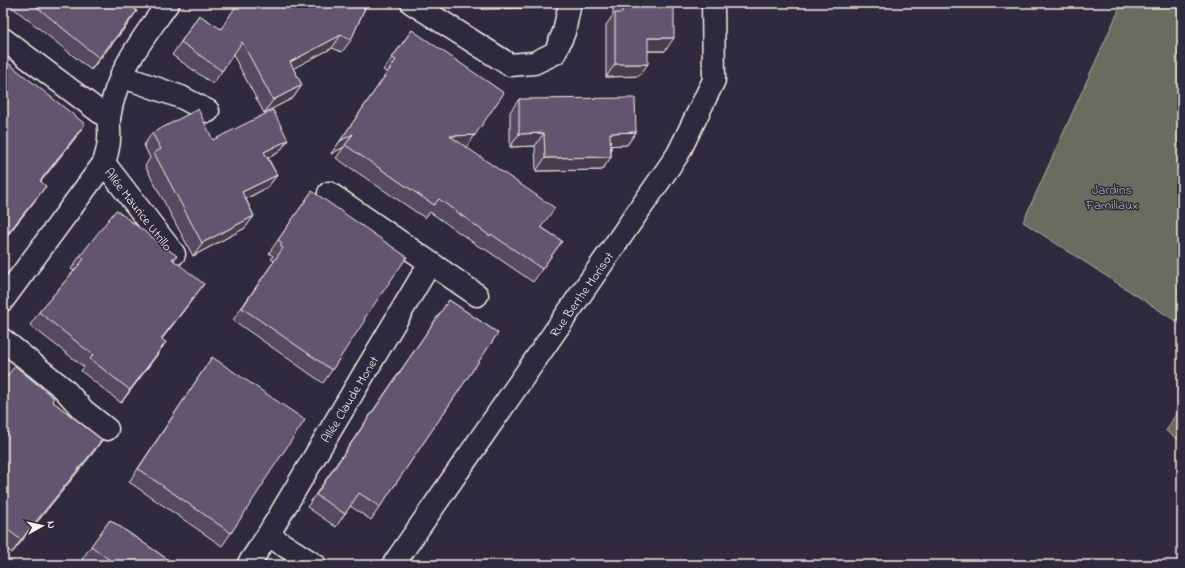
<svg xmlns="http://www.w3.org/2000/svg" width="1185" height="568" font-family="'Indie Flower',sans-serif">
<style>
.green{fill:#6b6c5e;stroke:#b0aea3}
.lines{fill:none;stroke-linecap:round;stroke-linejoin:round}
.minor-casing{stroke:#f4f1e8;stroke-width:25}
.minor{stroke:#2f2a3d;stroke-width:22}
.wall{fill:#564960;stroke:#f4f1e8}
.shaded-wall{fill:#463c4e;stroke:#f4f1e8}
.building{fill:#645570;stroke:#f4f1e8}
.labels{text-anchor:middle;stroke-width:3;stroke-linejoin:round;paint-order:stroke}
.park-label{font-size:13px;fill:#b6b5aa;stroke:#2f2a3d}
.street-label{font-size:13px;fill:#f4f1e8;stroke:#2f2a3d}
</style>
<rect width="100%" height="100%" fill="#2f2a3d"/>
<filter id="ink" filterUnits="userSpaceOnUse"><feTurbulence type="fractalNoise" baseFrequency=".025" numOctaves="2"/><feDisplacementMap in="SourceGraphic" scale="8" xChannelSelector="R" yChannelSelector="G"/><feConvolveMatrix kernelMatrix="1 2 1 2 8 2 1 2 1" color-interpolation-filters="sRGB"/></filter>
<g filter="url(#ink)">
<!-- green -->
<g class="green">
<polygon points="1122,3 1182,3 1182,325 1023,222"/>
<polygon points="1182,403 1182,442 1166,431"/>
</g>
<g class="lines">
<defs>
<g id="minor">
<polyline points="412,3 510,65 534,63 555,53 564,32 570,3"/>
<polyline points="3,39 109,119"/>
<polyline points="121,76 181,97 208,111"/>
<polyline points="104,163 174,254"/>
<polyline points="329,193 477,295"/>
<path d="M3 300 104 163C106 156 109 147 109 139 110 132 108 125 109 118 116 71 142 40 168 3"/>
<polyline points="3,340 64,389 83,410 107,429"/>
<polyline points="268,535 315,565"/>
<polyline points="248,565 268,535 430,263"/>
<polyline points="393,565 678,154 714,80 713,3"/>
</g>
</defs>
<!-- minor casing -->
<use href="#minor" class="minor-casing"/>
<!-- minor -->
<use href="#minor" class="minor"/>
</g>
<!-- wall -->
<g class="wall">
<polygon points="7,3 127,3 128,24 91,70"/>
<polygon points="367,3 351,40 342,52 332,48 293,68 302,85 293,98 264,113 233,55 213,84 172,55 199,15 220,29"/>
<polygon points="482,3 545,3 541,8 482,9"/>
<polygon points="613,3 674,3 665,51 648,51 639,76 606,77 606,25 613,15"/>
<polygon points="412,30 466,148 541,227 562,241 533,282 482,247 481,248 430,212 425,218 336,158 344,147 331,154 387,73 383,70"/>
<polygon points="3,59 76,137 41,181 37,198 3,241"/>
<polygon points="519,99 636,132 627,145 611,145 611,157 602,170 536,171 535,146 510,147 510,112"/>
<polygon points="152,133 213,140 288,140 279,152 268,158 277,175 268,187 246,199 254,216 245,228 193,256 145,166 150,158 144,145"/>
<polygon points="312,191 364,319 332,370 323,383 233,320 274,261 271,259 273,256 269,253"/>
<polygon points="80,256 177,256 174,260 195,296 162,339 157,355 121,403 81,371 84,367 30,325 39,312 74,271 71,269"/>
<polygon points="449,300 498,333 371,520 350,506 336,527 307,507"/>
<polygon points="212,357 263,483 231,533 222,546 129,482"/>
<polygon points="3,381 52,401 102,440 93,453 12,553 3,546"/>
<polygon points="110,520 176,565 90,565 82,559"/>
</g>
<!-- shaded-wall -->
<g class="shaded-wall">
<polygon points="486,3 545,3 541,8 482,9"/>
<polygon points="137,11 128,24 91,70 99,58"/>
<polygon points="341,35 332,48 281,75 290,62"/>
<polygon points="648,38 674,38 665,51 639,51"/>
<polygon points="615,64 648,64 639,76 606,77"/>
<polygon points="302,85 293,98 264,113 273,100"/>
<polygon points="85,124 76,137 31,194 40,181"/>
<polygon points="636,132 627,145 601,146 610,133"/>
<polygon points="544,133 535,146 510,147 519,134"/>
<polygon points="353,134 344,147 331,154 340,141"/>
<polygon points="475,135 466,148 450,136"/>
<polygon points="288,140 279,152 256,165 264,152"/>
<polygon points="611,157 602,170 536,171 545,158"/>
<polygon points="277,175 268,187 234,205 242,192"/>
<polygon points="46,186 37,198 3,241 8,233"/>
<polygon points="254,216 245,228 193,256 202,243"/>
<polygon points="204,284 195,296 152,351 161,339"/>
<polygon points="166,342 157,355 121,403 130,390"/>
<polygon points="102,440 93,453 12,553 21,540"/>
</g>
<!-- building -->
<g class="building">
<polygon points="32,3 127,3 137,11 99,58"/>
<polygon points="238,3 367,3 351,40 341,35 290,62 302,85 273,100 242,42 222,71 181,42 199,15 221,29"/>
<polygon points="622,3 674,3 674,38 648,38 648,64 615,64 615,13 622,13"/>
<polygon points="412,30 504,93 475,135 450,136 555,208 541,227 562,241 542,269 491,234 490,236 439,199 434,205 345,145 353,134 340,141 396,60 392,58"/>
<polygon points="3,59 85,124 40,181 46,186 8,233 3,229"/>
<polygon points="635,98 636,132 610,133 611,157 545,158 544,133 519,134 519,99"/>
<polygon points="198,109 213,140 273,110 288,140 264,152 277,175 242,192 254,216 202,243 154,153 161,149 152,133"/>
<polygon points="312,191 407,257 364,319 365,320 332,370 242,308 283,248 280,246 282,243 278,240"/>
<polygon points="116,210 177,256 172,259 204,284 161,339 166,342 130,390 90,359 93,355 39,312 84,259 80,256"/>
<polygon points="449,300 498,333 380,507 359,493 345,514 316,495"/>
<polygon points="212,357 305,420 263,483 264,483 231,533 138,469"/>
<polygon points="15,366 54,398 52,401 102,440 21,540 3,526 3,381"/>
<polygon points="110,520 176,565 109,565 111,561 91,546"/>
<polygon points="271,561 277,565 268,565"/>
</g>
</g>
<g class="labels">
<!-- park labels -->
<g class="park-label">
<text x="1112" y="194">Jardins<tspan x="1112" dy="15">Familiaux</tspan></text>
</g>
<!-- street labels -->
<g class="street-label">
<text transform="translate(139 209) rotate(52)" y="5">Allée Maurice Utrillo</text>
<text transform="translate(581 294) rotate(-55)" y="5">Rue Berthe Morisot</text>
<text transform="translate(349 399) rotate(-59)" y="5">Allée Claude Monet</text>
</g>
</g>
<!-- margin -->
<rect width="1185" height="568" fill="none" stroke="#2f2a3d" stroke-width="16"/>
<rect x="8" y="8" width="1169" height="552" fill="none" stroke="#f4f1e8" stroke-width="1.5" filter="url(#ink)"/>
<!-- north arrow -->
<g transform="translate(42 526) rotate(82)" stroke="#2f2a3d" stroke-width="3" paint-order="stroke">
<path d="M0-3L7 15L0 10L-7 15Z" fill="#f4f1e8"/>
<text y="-6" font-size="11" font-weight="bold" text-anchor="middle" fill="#f4f1e8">N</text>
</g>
</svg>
